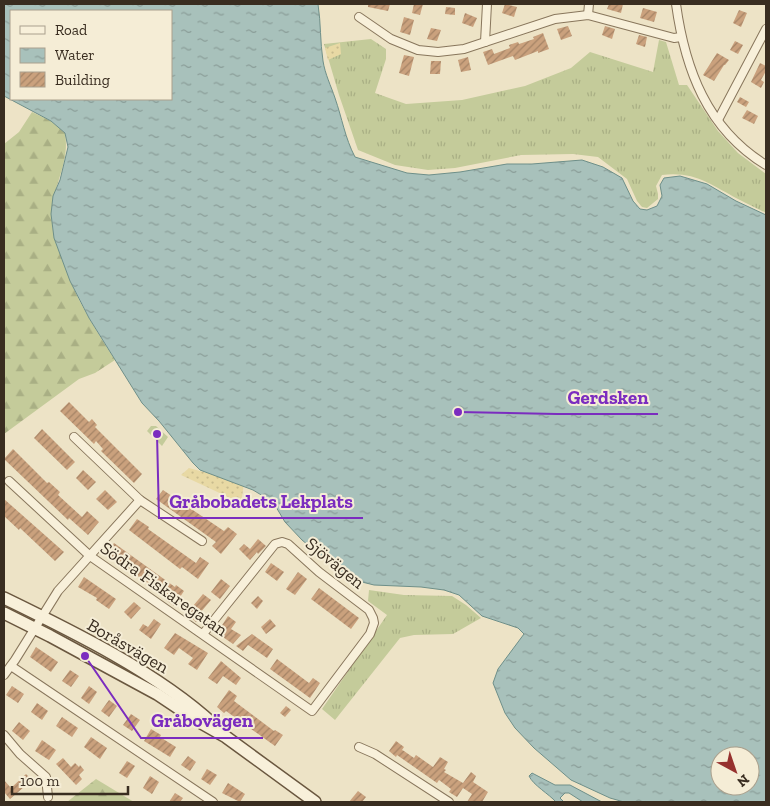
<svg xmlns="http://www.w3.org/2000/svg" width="770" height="806" font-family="'Zilla Slab',serif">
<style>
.grass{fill:url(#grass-tufts)}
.forest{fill:url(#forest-firs)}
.sand{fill:url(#sand-dots)}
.park{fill:#c4cb9a}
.water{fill:url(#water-ripples);stroke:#6e8f89;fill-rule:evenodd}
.building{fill:url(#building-hatch)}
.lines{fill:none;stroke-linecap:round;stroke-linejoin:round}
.minor-casing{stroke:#88765c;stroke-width:10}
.secondary-casing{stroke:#6a573f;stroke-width:14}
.minor{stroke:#f8f0da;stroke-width:8}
.secondary{stroke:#f8f0da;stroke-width:11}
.labels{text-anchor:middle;stroke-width:4;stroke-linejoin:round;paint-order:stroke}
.street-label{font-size:18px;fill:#392d20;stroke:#f5edd6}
.leader{fill:none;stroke:#7b2cbf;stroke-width:2}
.callout-dot{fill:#7b2cbf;stroke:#f5edd6;stroke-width:2}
.callout-label{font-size:19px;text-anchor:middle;font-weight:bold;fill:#7b2cbf;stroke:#f5edd6;stroke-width:4;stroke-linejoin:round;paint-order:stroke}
</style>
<defs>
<pattern id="grass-tufts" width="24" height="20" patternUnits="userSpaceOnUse" patternTransform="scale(1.25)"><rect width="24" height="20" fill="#c4cb9a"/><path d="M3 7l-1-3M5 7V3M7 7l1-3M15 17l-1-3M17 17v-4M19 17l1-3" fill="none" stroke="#a9af84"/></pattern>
<pattern id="forest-firs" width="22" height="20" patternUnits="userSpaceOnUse" patternTransform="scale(1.25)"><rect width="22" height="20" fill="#c4cb9a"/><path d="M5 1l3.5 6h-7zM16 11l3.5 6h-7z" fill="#a9af84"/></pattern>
<pattern id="sand-dots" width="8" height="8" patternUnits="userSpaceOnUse" patternTransform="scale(1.25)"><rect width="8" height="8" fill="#e8d9a4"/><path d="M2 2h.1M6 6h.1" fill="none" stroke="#c8bb8d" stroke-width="1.8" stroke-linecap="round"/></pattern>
<pattern id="water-ripples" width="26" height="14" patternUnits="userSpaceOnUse" patternTransform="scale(1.25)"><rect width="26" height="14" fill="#a8c1bb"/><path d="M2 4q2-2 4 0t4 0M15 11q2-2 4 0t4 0" fill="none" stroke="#8a9d98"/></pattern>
<pattern id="building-hatch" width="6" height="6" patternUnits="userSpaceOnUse" patternTransform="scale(1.25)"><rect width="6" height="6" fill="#caa17d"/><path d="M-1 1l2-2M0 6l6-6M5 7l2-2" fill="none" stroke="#a58466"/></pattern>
</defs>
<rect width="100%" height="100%" fill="#ede3c6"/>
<!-- grass -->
<g class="grass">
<path d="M371 39 386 49V59L375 93 406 104 462 100 525 86 571 68 590 52 653 72 659 40 666 42 679 85H687L718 131 738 153 766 174V213C757 208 747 204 738 199 711 185 695 171 662 175L656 186 658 194V199L647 208 642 207 637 201 627 179 598 157 573 154 521 155 455 168 428 170 395 165 358 150 339 95 324 44Z"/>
<polygon points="369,590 404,595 452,596 466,605 481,618 453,634 414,635 400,638 335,720 322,709 387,615 368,601"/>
</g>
<!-- forest -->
<g class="forest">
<path d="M32 112 51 121 65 133C70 162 54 183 52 211 50 228 57 243 63 259 66 266 68 273 70 280 82 309 99 335 115 360L95 373 79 379 4 434V144L19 132Z"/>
<polygon points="96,779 134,802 67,802"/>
</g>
<!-- sand -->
<g class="sand">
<polygon points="340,43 341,54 328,60 325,48"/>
<polygon points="189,468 244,483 241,503 181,475"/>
</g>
<!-- park -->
<polygon class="park" points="151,426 156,426 168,437 162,446 147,431"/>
<!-- water -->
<g class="water">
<path d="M4 4H318C321 23 320 42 323 61 325 74 331 86 335 98 342 118 345 138 355 157L407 173 429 175 460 172 507 164H532L582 160 603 167 622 178 633 201 640 209 647 210 657 206 662 196 660 185 664 178 680 176 707 184 736 201 766 215V802H624L610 798 571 780 534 748 515 728 505 713 493 683 498 669 524 634 518 628 482 616 459 595 444 590 421 587 374 585 358 581 343 574 302 540 285 522 273 502 253 490 200 470 193 463 159 421 142 403 89 318 70 281 54 238 51 214 53 196 60 180 68 147 65 133 51 121 4 96ZM11 11H171V99H11ZM720 756H750V786H720Z"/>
<path d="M532 773 555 785H570L602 802H583L569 793H565L560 798 564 802H556C549 794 533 785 529 776Z"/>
</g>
<!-- building -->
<g class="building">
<polygon points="368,4 390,4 388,11 368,7"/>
<polygon points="414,4 423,4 420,15 412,13"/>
<polygon points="505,4 517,7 514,17 502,13"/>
<polygon points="609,4 623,4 621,13 607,9"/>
<polygon points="446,7 455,8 455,15 445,14"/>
<polygon points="643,8 657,12 654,22 640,18"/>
<polygon points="739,10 747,13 741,27 733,23"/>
<polygon points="465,13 477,18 473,27 462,23"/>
<polygon points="404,17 414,20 410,35 400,32"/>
<polygon points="568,26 572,36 561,40 557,29"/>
<polygon points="605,26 615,29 612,39 602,35"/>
<polygon points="431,28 441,30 437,41 427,39"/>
<polygon points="543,33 549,49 538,53 538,51 515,60 513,56 488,65 483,52 492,49 494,54 510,48 509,45 518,42 519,44 534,39 533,37"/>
<polygon points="639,35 647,37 645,47 636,44"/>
<polygon points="735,41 743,45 738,54 730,50"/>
<polygon points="717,53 729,60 725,65 724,65 714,81 703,75"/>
<polygon points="404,55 414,57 409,76 399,73"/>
<polygon points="468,57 471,70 461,72 458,60"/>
<polygon points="431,61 441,61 440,74 430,74"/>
<polygon points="760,63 766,66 766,71 761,80 764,82 761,88 751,82"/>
<polygon points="740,97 749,102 746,107 737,102"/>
<polygon points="747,110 758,116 754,124 742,118"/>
<polygon points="69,402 89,422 92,419 97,425 95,427 142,474 134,483 101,451 103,449 96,441 94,444 60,411"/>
<polygon points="42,429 75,462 67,470 34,438"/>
<polygon points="13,449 47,483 49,482 60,492 58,495 82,517 87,511 99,522 88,535 69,518 68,520 4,459"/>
<polygon points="83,470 96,482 88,490 76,478"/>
<polygon points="105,490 117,502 108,510 96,499"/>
<polygon points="163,490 224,531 228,527 237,534 221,554 212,546 216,542 156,499"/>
<polygon points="4,499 64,552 55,561 20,528 19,530 4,516"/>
<polygon points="137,519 149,527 148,529 196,563 200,557 209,563 198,579 182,567 180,569 129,530"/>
<polygon points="258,539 266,546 258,554 257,552 250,560 239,549 244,544 250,549"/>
<polygon points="114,543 175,587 176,585 184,591 174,606 166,600 168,597 106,554"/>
<polygon points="271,563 284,572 277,581 265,572"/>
<polygon points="298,572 307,579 295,595 286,589"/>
<polygon points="84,577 116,599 109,609 96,600 97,598 78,587"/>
<polygon points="221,579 230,586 220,599 211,592"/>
<polygon points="319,588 359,618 351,629 311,599"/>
<polygon points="203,594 211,600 200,613 203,615 196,622 185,612 191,605 193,606"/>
<polygon points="258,596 263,601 257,609 251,603"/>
<polygon points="134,602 141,608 131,619 124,612"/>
<polygon points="228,616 236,622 231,629 241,635 233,644 217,633"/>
<polygon points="154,619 161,624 151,639 139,630 143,624 148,627"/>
<polygon points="270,619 276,626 266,634 261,627"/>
<polygon points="175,633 208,653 197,670 188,664 193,658 179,648 174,655 164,648"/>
<polygon points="252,634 273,649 267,658 248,645 243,651 236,646"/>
<polygon points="36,647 58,662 51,672 30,657"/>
<polygon points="277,659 309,683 313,678 320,683 310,698 270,669"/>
<polygon points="221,661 241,678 236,685 223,676 217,684 208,678"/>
<polygon points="70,670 79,676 71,687 62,681"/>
<polygon points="12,686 24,694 18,703 6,695"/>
<polygon points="89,686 97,692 89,704 81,698"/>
<polygon points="229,690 237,696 234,701 274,731 275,730 283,735 275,746 226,711 224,713 217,707"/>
<polygon points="109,700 117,706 109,717 101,711"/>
<polygon points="37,703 48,711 42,720 31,712"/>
<polygon points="286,706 291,710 285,717 280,713"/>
<polygon points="131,714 140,720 132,731 123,725"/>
<polygon points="62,717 78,728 72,737 56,726"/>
<polygon points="19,722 30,731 23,740 12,731"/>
<polygon points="151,729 161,735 160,737 176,747 170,757 144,741"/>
<polygon points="91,737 107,748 100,759 84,747"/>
<polygon points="42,740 56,750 49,760 35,751"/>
<polygon points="396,741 404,747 402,750 404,751 414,758 416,755 433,767 440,757 448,762 444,769 446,770 444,772 463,783 471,772 476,776 473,782 488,792 482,802 467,802 472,794 463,788 457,797 449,792 451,789 439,780 437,783 397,755 396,757 389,751"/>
<polygon points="188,756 196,762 190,771 181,765"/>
<polygon points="63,758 71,767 75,763 79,767 80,765 84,770 79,775 82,779 76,785 56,764"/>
<polygon points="127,761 135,766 127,778 119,773"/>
<polygon points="207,769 217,775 210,785 201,779"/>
<polygon points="26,774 32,780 10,799 4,792 4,780 11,788"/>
<polygon points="150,776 159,782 152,794 143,788"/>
<polygon points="228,783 245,794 240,802 222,793"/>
<polygon points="358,791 366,797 362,802 349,802"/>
<polygon points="175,793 183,798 180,802 169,802"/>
</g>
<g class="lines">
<defs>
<g id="minor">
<path d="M676 4C685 69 707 129 766 165"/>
<polyline points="588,15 589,4"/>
<polyline points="359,17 391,39 418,50 438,52 464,49 555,19 588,15 674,38 681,37"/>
<polyline points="485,42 487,4"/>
<polyline points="718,120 766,29"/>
<polyline points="74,437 140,500 202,541"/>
<polyline points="9,481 90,556 312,711 370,634 374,623 373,618 369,610 319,572 288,544 282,542 275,544 203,634"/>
<polyline points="11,666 213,802"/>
<polyline points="4,675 15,660 58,591 140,500"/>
<polyline points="4,735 20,754 46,777 48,797"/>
<polyline points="359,747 375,754 449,802"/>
</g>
<g id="secondary">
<path d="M4 598C72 631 158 673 214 725"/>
<polyline points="4,613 50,636 157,694 196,720 226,737 315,802"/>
</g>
</defs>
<!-- minor casing -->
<use href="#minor" class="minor-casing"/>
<!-- secondary casing -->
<use href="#secondary" class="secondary-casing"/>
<!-- minor -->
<use href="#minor" class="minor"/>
<!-- secondary -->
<use href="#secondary" class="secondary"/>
</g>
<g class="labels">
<!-- street labels -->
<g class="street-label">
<text transform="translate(335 563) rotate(39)" y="6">Sjövägen</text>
<text transform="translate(164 589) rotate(35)" y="6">Södra Fiskaregatan</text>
<text transform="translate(128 646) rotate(30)" y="6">Boråsvägen</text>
</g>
</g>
<!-- callouts -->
<path class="leader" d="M458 412L557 414H658M157 434L159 518H363M85 656L141 738H263"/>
<g class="callout-dot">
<circle cx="458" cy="412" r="5"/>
<circle cx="157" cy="434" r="5"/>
<circle cx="85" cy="656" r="5"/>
</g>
<g class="callout-label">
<text x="608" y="404">Gerdsken</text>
<text x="261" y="508">Gråbobadets Lekplats</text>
<text x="202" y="727">Gråbovägen</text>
</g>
<!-- border -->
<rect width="770" height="806" fill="none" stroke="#392d20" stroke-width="10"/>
<!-- legend -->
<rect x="10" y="10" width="162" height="90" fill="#f5edd6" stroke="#aaa08d"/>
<rect x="20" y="26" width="25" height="8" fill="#f8f0da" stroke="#aaa08d"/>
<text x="55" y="35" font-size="15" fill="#392d20">Road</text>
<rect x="20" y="48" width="25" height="15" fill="url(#water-ripples)" stroke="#aaa08d"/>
<text x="55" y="60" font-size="15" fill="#392d20">Water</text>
<rect x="20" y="72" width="25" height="15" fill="url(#building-hatch)" stroke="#aaa08d"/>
<text x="55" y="85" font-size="15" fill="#392d20">Building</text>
<!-- north arrow -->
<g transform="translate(735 771) rotate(140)"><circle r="24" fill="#f5edd6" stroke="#aaa08d"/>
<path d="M0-4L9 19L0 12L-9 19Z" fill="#96312e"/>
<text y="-8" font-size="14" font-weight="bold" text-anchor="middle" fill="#392d20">N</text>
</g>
<!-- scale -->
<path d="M12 786v8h116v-8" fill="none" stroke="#392d20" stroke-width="2.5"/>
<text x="20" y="786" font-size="15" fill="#392d20" stroke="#f5edd6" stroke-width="4" paint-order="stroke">100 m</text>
</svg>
